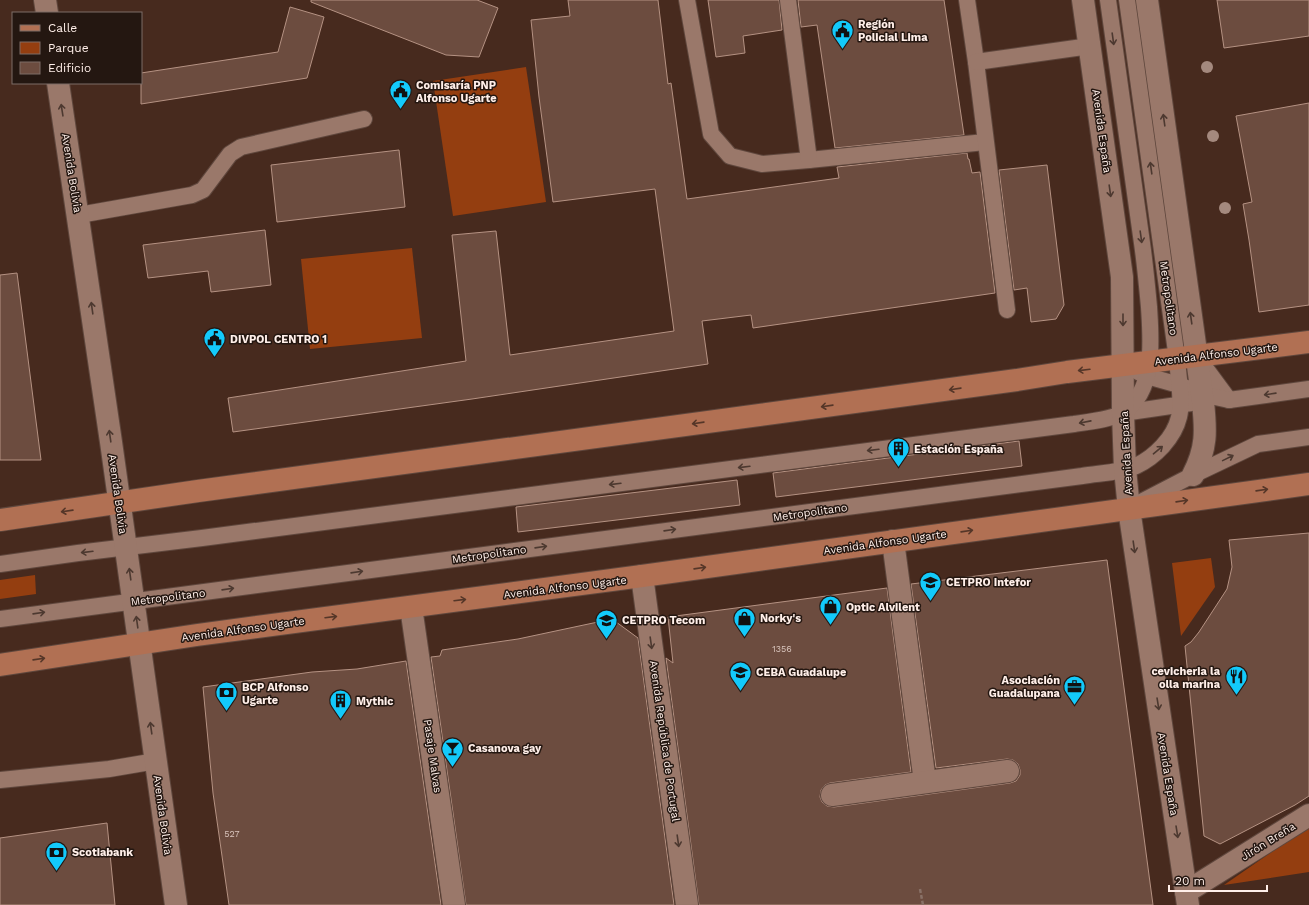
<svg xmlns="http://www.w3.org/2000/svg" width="1309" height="905" font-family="'Work Sans',sans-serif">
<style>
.green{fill:#943e10}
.building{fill:#6c4c3f;stroke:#b59283}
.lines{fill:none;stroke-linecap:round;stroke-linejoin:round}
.service-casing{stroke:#5f473d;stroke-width:18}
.pedestrian-casing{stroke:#5f473d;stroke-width:24}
.minor-casing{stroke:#5f473d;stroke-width:24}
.tertiary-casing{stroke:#5f473d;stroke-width:24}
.secondary-casing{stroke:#5f473d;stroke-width:24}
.primary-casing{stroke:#5f473d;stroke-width:24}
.path{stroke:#897167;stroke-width:2.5;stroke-dasharray:4 2;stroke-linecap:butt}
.service{stroke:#9a786a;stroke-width:16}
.pedestrian{stroke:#9a786a;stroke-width:22}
.minor{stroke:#9a786a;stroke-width:22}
.tertiary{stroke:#9a786a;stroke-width:22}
.secondary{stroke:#9a786a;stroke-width:22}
.primary{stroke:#b17053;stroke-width:22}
.tree{fill:#a4897e}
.oneway{stroke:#4d3930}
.oneway2{stroke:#553628}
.labels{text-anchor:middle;stroke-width:3;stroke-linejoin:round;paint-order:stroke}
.number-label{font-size:9px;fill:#dac6be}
.poi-label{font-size:11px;font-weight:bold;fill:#ffefe9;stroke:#241711;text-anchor:start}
.street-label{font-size:11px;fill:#ffefe9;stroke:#241711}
</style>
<rect width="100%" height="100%" fill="#472a1e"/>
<!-- green -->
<g class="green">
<polygon points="526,67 546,202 453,216 433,81"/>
<polygon points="412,248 422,338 310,349 301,259"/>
<polygon points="1211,558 1215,587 1181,636 1172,563"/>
<polygon points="35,575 36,594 0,599 0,580"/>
<polygon points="1309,826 1309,872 1224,885"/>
</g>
<!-- building -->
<g class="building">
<polygon points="311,0 477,0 498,8 479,57 446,55 311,2"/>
<polygon points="568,0 658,0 668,84 671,83 687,199 839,178 837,167 967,153 968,159 969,159 972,173 980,172 995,293 753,328 751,315 702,321 708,364 472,399 233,432 228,398 466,361 452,235 496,231 510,355 674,331 655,189 553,202 539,97 531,20 570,16"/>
<polygon points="708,0 779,0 782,30 743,36 745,53 716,57"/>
<polygon points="798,0 944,0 964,135 835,148 817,25 801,27"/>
<polygon points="1217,0 1309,0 1309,36 1224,48"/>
<polygon points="290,7 324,17 307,78 141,104 141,73 278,52"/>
<polygon points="1309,103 1309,305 1259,312 1249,240 1243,204 1252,202 1236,116"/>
<polygon points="399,150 405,207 277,222 271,165"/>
<polygon points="1047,165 1064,305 1056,319 1031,322 1027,288 1014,290 999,170"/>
<polygon points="265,230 271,285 211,292 208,271 148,278 143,245"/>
<polygon points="17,273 41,460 0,460 0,275"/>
<polygon points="1019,441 1022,466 776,497 773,473"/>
<polygon points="737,480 740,505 518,532 516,507"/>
<polygon points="1309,533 1309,796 1295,805 1220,844 1204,836 1185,646 1191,642 1199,632 1227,589 1232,567 1229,540"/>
<polygon points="1107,560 1153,905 699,905 666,658 673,663 668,617 887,588 911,772 830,783 825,785 821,790 820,797 822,802 827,806 834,807 1010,783 1016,781 1020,775 1020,770 1018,764 1013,760 1007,759 936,768 911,584"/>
<polygon points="612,619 638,638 674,905 466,905 431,657 440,656 442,650 518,639"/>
<polygon points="406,661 441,905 229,905 213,793 203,687 312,672 357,669"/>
<polygon points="107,823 115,905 0,905 0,838"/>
</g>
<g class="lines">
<defs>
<g id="service">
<polyline points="687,0 711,134 730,156 762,164 809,160 985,142"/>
<polyline points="788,0 809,160"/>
<polyline points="967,0 976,62 1007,310"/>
<polyline points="976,62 1090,46"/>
<polyline points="79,215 192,195 203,190 230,154 241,147 364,119"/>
<polyline points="1198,358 1229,400"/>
<polyline points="1138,372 1147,376 1179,385 1201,394 1229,400 1309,389"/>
<polyline points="1123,413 1191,403"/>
<polyline points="1139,503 1193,475 1258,444 1309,437"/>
<path d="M0 564 78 553 202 538 1074 424C1087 422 1114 419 1124 412 1156 389 1151 340 1149 307 1147 285 1145 264 1142 243L1108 0"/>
<path d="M0 619 1082 476C1099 473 1119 473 1136 466 1155 457 1174 438 1179 417 1183 401 1178 375 1177 359L1127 0"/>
<polyline points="0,780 109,769 156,761"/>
</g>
<g id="pedestrian">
<polyline points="893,541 925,782"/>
<polyline points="832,795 1008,771"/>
</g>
<g id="minor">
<polyline points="1129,509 1188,905"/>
<polyline points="642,576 687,905"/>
<polyline points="411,607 454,905"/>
<polyline points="1186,892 1309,815"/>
</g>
<g id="tertiary">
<polyline points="1083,0 1122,277 1123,413 1125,469 1129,509"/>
<path d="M1147 0 1203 402C1206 431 1207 448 1193 475"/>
</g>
<g id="secondary">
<polyline points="45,0 47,13"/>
<polyline points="58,83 111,442 176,905"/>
</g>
<g id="primary">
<polyline points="0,520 198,491 1017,380 1067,372 1309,342"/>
<polyline points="0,665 197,635 642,576 1309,484"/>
</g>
</defs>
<!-- service casing -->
<use href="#service" class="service-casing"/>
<!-- pedestrian casing -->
<use href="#pedestrian" class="pedestrian-casing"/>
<!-- minor casing -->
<use href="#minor" class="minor-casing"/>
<!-- tertiary casing -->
<use href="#tertiary" class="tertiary-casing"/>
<!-- secondary casing -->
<use href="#secondary" class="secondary-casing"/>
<!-- primary casing -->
<use href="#primary" class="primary-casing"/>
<!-- path -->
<polyline class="path" points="920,889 923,905"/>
<!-- service -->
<use href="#service" class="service"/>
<!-- pedestrian -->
<use href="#pedestrian" class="pedestrian"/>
<!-- minor -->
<use href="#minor" class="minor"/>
<!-- tertiary -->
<use href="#tertiary" class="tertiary"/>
<!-- secondary -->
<use href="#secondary" class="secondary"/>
<!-- primary -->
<use href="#primary" class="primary"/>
</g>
<!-- trees -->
<g class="tree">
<circle cx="1207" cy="67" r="6"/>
<circle cx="1213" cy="136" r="6"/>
<circle cx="1225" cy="208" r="6"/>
</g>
<!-- one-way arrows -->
<defs><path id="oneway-shaft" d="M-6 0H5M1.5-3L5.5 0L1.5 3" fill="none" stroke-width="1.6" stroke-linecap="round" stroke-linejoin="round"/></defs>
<g class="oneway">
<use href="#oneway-shaft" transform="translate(1113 39) rotate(82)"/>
<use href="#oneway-shaft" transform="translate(62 110) rotate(-99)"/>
<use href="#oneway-shaft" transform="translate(1164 120) rotate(-98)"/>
<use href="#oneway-shaft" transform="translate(1151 168) rotate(-98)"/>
<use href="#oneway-shaft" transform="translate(1110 191) rotate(82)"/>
<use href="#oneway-shaft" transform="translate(1141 237) rotate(82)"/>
<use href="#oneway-shaft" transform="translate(92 308) rotate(-98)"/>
<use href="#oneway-shaft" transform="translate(1191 318) rotate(-98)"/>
<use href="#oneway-shaft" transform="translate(1123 320) rotate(90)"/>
<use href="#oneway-shaft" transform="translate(1270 394) rotate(172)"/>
<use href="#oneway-shaft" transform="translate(1085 422) rotate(169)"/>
<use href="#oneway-shaft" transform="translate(110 436) rotate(-98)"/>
<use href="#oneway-shaft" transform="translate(873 450) rotate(173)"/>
<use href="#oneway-shaft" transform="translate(1158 450) rotate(-40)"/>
<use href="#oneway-shaft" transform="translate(1228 458) rotate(-26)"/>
<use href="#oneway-shaft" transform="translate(744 467) rotate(173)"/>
<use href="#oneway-shaft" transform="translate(615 484) rotate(173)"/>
<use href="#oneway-shaft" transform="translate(670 530) rotate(-8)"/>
<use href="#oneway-shaft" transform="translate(541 547) rotate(-8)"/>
<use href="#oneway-shaft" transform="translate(1134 547) rotate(82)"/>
<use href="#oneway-shaft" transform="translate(87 552) rotate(173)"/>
<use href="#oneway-shaft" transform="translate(357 572) rotate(-8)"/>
<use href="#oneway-shaft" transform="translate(130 574) rotate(-98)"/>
<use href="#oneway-shaft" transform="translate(228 589) rotate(-8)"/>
<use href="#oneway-shaft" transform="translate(39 613) rotate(-8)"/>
<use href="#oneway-shaft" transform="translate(137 622) rotate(-98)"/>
<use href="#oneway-shaft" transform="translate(651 643) rotate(82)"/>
<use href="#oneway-shaft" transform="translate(1158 704) rotate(81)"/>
<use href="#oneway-shaft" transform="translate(151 728) rotate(-98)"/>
<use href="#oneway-shaft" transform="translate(1177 832) rotate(81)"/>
<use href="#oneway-shaft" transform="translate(678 841) rotate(82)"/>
</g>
<g class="oneway2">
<use href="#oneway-shaft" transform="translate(1084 370) rotate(173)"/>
<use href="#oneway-shaft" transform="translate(955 389) rotate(172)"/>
<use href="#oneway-shaft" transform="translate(827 406) rotate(172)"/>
<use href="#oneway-shaft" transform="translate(698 423) rotate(172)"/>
<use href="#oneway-shaft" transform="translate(1262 490) rotate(-8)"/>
<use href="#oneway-shaft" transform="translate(1182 501) rotate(-8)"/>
<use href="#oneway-shaft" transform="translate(67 511) rotate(172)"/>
<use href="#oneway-shaft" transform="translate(967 531) rotate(-8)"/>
<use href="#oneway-shaft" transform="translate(700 568) rotate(-8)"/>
<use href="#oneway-shaft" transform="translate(460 600) rotate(-7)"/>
<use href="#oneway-shaft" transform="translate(331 617) rotate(-7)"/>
<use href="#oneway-shaft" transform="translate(39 659) rotate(-8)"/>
</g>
<!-- icons -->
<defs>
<symbol id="civic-pin" viewBox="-11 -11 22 30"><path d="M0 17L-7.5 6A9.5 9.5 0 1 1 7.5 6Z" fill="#13cafb" stroke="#241711"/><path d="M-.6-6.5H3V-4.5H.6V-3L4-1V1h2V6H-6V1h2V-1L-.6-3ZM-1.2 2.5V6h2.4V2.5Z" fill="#111"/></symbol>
<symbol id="building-pin" viewBox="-11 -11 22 30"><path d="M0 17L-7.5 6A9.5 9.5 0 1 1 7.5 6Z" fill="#13cafb" stroke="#241711"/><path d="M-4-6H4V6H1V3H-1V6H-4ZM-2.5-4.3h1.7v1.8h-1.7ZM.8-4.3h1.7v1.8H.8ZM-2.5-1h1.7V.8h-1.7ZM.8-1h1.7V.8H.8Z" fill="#111"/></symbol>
<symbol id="university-pin" viewBox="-11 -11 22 30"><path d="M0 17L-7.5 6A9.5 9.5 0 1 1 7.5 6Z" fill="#13cafb" stroke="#241711"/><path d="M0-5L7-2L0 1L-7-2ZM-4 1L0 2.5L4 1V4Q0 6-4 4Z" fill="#111"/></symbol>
<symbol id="shop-pin" viewBox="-11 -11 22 30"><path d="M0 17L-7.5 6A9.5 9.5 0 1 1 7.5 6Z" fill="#13cafb" stroke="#241711"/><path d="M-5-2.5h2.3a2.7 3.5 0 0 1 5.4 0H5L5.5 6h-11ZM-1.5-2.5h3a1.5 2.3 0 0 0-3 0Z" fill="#111"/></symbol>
<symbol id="school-pin" viewBox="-11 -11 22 30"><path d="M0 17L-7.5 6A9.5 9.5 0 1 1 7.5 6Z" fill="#13cafb" stroke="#241711"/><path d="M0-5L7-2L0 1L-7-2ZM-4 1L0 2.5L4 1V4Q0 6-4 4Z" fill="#111"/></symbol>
<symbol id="restaurant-pin" viewBox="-11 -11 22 30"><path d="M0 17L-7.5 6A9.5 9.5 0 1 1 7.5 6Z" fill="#13cafb" stroke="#241711"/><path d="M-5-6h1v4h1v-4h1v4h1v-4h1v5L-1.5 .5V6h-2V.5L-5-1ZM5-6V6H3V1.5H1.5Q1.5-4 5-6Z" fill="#111"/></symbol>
<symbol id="office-pin" viewBox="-11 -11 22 30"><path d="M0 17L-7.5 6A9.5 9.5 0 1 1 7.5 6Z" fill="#13cafb" stroke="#241711"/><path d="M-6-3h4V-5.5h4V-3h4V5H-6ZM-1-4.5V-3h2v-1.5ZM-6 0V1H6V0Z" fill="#111"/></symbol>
<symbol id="bank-pin" viewBox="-11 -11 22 30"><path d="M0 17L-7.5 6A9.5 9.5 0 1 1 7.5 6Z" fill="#13cafb" stroke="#241711"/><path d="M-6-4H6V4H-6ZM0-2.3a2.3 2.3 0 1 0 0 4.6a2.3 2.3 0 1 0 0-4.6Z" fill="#111"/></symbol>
<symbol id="bar-pin" viewBox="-11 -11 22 30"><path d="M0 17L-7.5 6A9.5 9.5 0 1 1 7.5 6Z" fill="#13cafb" stroke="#241711"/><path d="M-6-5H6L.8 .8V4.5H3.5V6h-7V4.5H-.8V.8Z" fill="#111"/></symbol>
</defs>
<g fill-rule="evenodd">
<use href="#civic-pin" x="830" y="18" width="25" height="34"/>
<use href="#civic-pin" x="388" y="78" width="25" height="34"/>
<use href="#civic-pin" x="202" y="326" width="25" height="34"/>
<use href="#building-pin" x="886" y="436" width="25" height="34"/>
<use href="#university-pin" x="918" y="570" width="25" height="34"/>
<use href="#shop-pin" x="818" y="594" width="25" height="34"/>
<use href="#shop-pin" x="732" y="606" width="25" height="34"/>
<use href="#university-pin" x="594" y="608" width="25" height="34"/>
<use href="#school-pin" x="728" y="660" width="25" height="34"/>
<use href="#restaurant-pin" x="1224" y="664" width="25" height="34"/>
<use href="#office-pin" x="1062" y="674" width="25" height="34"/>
<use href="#bank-pin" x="214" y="680" width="25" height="34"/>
<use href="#building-pin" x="328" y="688" width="25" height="34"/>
<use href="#bar-pin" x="440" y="736" width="25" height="34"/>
<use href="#bank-pin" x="44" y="840" width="25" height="34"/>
</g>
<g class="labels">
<!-- number labels -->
<g class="number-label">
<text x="782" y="652">1356</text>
<text x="232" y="837">527</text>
</g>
<!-- poi labels -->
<g class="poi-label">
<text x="858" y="28">Región<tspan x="858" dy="13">Policial Lima</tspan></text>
<text x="416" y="89">Comisaría PNP<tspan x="416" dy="13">Alfonso Ugarte</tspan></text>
<text x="230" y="343">DIVPOL CENTRO 1</text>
<text x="914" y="453">Estación España</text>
<text x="946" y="586">CETPRO Intefor</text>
<text x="846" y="611">Optic Alvilent</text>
<text x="760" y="622">Norky's</text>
<text x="622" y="624">CETPRO Tecom</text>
<text x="1220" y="675" text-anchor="end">cevicheria la<tspan x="1220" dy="13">olla marina</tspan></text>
<text x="756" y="676">CEBA Guadalupe</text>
<text x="1060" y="684" text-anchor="end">Asociación<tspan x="1060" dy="13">Guadalupana</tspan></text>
<text x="242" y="691">BCP Alfonso<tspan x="242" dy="13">Ugarte</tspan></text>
<text x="356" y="705">Mythic</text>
<text x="468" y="752">Casanova gay</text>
<text x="72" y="856">Scotiabank</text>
</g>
<!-- street labels -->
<g class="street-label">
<text transform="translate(1102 131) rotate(82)" y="4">Avenida España</text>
<text transform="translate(72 173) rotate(81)" y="4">Avenida Bolivia</text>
<text transform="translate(1169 298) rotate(82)" y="4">Metropolitano</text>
<text transform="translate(1216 354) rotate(-7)" y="4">Avenida Alfonso Ugarte</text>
<text transform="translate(1126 453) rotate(-93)" y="4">Avenida España</text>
<text transform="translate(118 494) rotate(82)" y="4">Avenida Bolivia</text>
<text transform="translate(810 512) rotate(-8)" y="4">Metropolitano</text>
<text transform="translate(885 542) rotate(-8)" y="4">Avenida Alfonso Ugarte</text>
<text transform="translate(489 554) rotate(-8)" y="4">Metropolitano</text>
<text transform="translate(565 587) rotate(-7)" y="4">Avenida Alfonso Ugarte</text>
<text transform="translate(168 597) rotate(-7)" y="4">Metropolitano</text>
<text transform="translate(243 629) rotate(-8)" y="4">Avenida Alfonso Ugarte</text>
<text transform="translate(665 741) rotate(82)" y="4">Avenida República de Portugal</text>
<text transform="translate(433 756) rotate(82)" y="4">Pasaje Malvas</text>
<text transform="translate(1168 774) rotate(81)" y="4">Avenida España</text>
<text transform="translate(163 815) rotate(82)" y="4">Avenida Bolivia</text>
<text transform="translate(1268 841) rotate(-32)" y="4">Jirón Breña</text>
</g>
</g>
<!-- legend -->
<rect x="12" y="12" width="130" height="72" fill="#241711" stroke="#7c6d67"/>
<rect x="20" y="25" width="20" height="6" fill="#b17053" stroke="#7c6d67"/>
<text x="48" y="32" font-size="12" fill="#ffefe9">Calle</text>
<rect x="20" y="42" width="20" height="12" fill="#943e10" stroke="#7c6d67"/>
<text x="48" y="52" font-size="12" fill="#ffefe9">Parque</text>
<rect x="20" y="62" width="20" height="12" fill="#6c4c3f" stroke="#7c6d67"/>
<text x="48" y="72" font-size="12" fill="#ffefe9">Edificio</text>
<!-- scale -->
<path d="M1169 885v6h98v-6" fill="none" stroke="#ffefe9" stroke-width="2"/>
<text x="1175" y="885" font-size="12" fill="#ffefe9" stroke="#241711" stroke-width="3" paint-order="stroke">20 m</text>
</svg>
